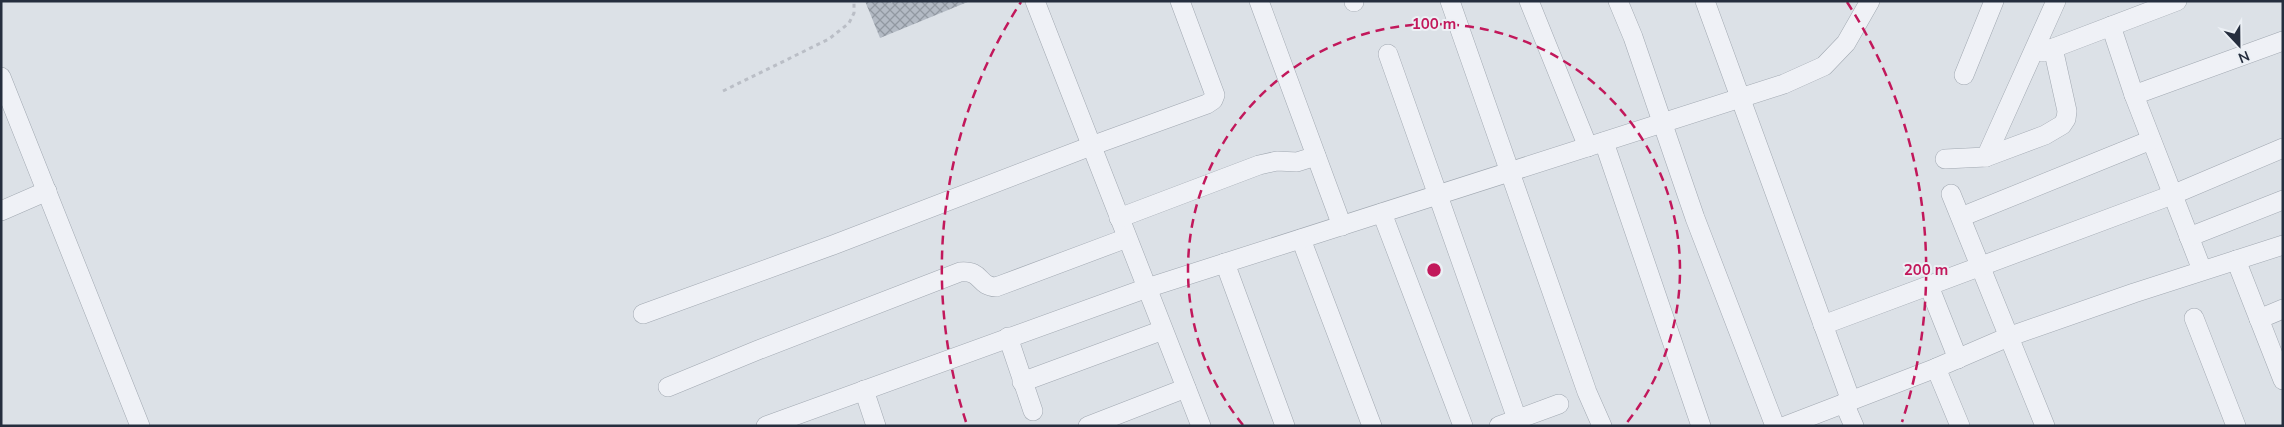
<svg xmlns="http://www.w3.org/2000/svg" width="2284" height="427" font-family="Mulish,sans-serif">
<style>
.building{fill:url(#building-cross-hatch)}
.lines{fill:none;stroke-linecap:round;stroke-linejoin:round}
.minor-casing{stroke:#a1a8b1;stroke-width:20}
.path{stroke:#babec6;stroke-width:3;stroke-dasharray:4 4;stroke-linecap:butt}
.minor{stroke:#eff1f6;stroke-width:19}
.ring{fill:none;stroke:#c2185b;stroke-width:2.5;stroke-dasharray:9 6}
.centre{fill:#c2185b;stroke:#ecf0f5;stroke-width:2.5}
.ring-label{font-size:15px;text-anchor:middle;font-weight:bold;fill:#c2185b;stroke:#ecf0f5;stroke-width:4;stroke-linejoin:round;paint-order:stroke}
</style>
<defs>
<pattern id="building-cross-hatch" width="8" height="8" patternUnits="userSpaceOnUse" patternTransform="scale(1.25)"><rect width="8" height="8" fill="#b3bac4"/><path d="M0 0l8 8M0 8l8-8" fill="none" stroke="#9198a1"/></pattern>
</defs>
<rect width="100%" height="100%" fill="#dce1e7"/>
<!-- building -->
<polygon class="building" points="865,1 891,1 891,3 896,1 970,1 880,38"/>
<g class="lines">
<defs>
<g id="minor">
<polyline points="1035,1 1201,426"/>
<polyline points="1259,1 1342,226"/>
<polyline points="1354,1 1354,2"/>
<polyline points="1450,1 1587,392 1602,426"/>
<polyline points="1529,1 1588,147"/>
<polyline points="1618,1 1633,37 1695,218 1775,426"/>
<polyline points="1705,1 1851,401"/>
<polyline points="2111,26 2134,95 2202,270"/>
<polyline points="2043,52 2177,1"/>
<polyline points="1388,54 1517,419"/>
<polyline points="1964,75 1994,1"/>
<polyline points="1,77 140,426"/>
<polyline points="2134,95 2283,41"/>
<polyline points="1604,142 1701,426"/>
<polyline points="1986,157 2056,1"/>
<polyline points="1945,159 1986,157 2045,135 2062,125 2066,119 2067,111 2053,48"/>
<polyline points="1951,194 2045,426"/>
<polyline points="1,211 47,191"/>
<polyline points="1382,213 1463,426"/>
<polyline points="1961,217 2151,140"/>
<polyline points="1119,218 1259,165 1277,161 1297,162 1316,156"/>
<polyline points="2189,237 2283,200"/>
<polyline points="1301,239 1372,426"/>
<polyline points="2236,260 2283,380"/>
<polyline points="1225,263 1285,426"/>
<polyline points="1929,286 1958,359"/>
<polyline points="643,314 833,245 1091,146 1207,104 1213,100 1215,95 1180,1"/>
<polyline points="2194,318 2236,426"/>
<polyline points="2259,319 2283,309"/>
<polyline points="1823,325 2172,195 2283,148"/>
<polyline points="1008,337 1033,411"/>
<polyline points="1936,368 1960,426"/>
<polyline points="1022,382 1163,330"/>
<path d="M668 387 758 350 960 272C983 270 977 286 996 287L1127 238"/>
<polyline points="864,390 876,426"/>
<polyline points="1844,403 1854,426"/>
<polyline points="766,426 1147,288 1784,84 1824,66 1846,43 1870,1"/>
<polyline points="1088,426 1186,388"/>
<polyline points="1499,426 1559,404"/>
<polyline points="1785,426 1936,368 2008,337 2134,293 2283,245"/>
</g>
</defs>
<!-- minor casing -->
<use href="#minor" class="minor-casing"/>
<!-- path -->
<polyline class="path" points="723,91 829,39 849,23 854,13 854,1"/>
<!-- minor -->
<use href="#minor" class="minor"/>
</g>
<!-- distance rings -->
<g class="ring">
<path d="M1243 425A246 246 0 1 1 1625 425"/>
<path d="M966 422A492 492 0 0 1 1021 2M1847 2A492 492 0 0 1 1902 422"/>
</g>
<circle cx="1434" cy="270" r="8" class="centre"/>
<g class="ring-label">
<text x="1434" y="29">100 m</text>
<text x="1926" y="275">200 m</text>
</g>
<!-- border -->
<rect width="2284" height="427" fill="none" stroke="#252e3e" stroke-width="5"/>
<!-- north arrow -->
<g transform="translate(2239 45) rotate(158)" stroke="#ecf0f5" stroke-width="4" paint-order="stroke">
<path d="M0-4L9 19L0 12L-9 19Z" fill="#252e3e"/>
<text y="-8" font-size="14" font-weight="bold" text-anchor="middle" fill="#252e3e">N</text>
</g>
</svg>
